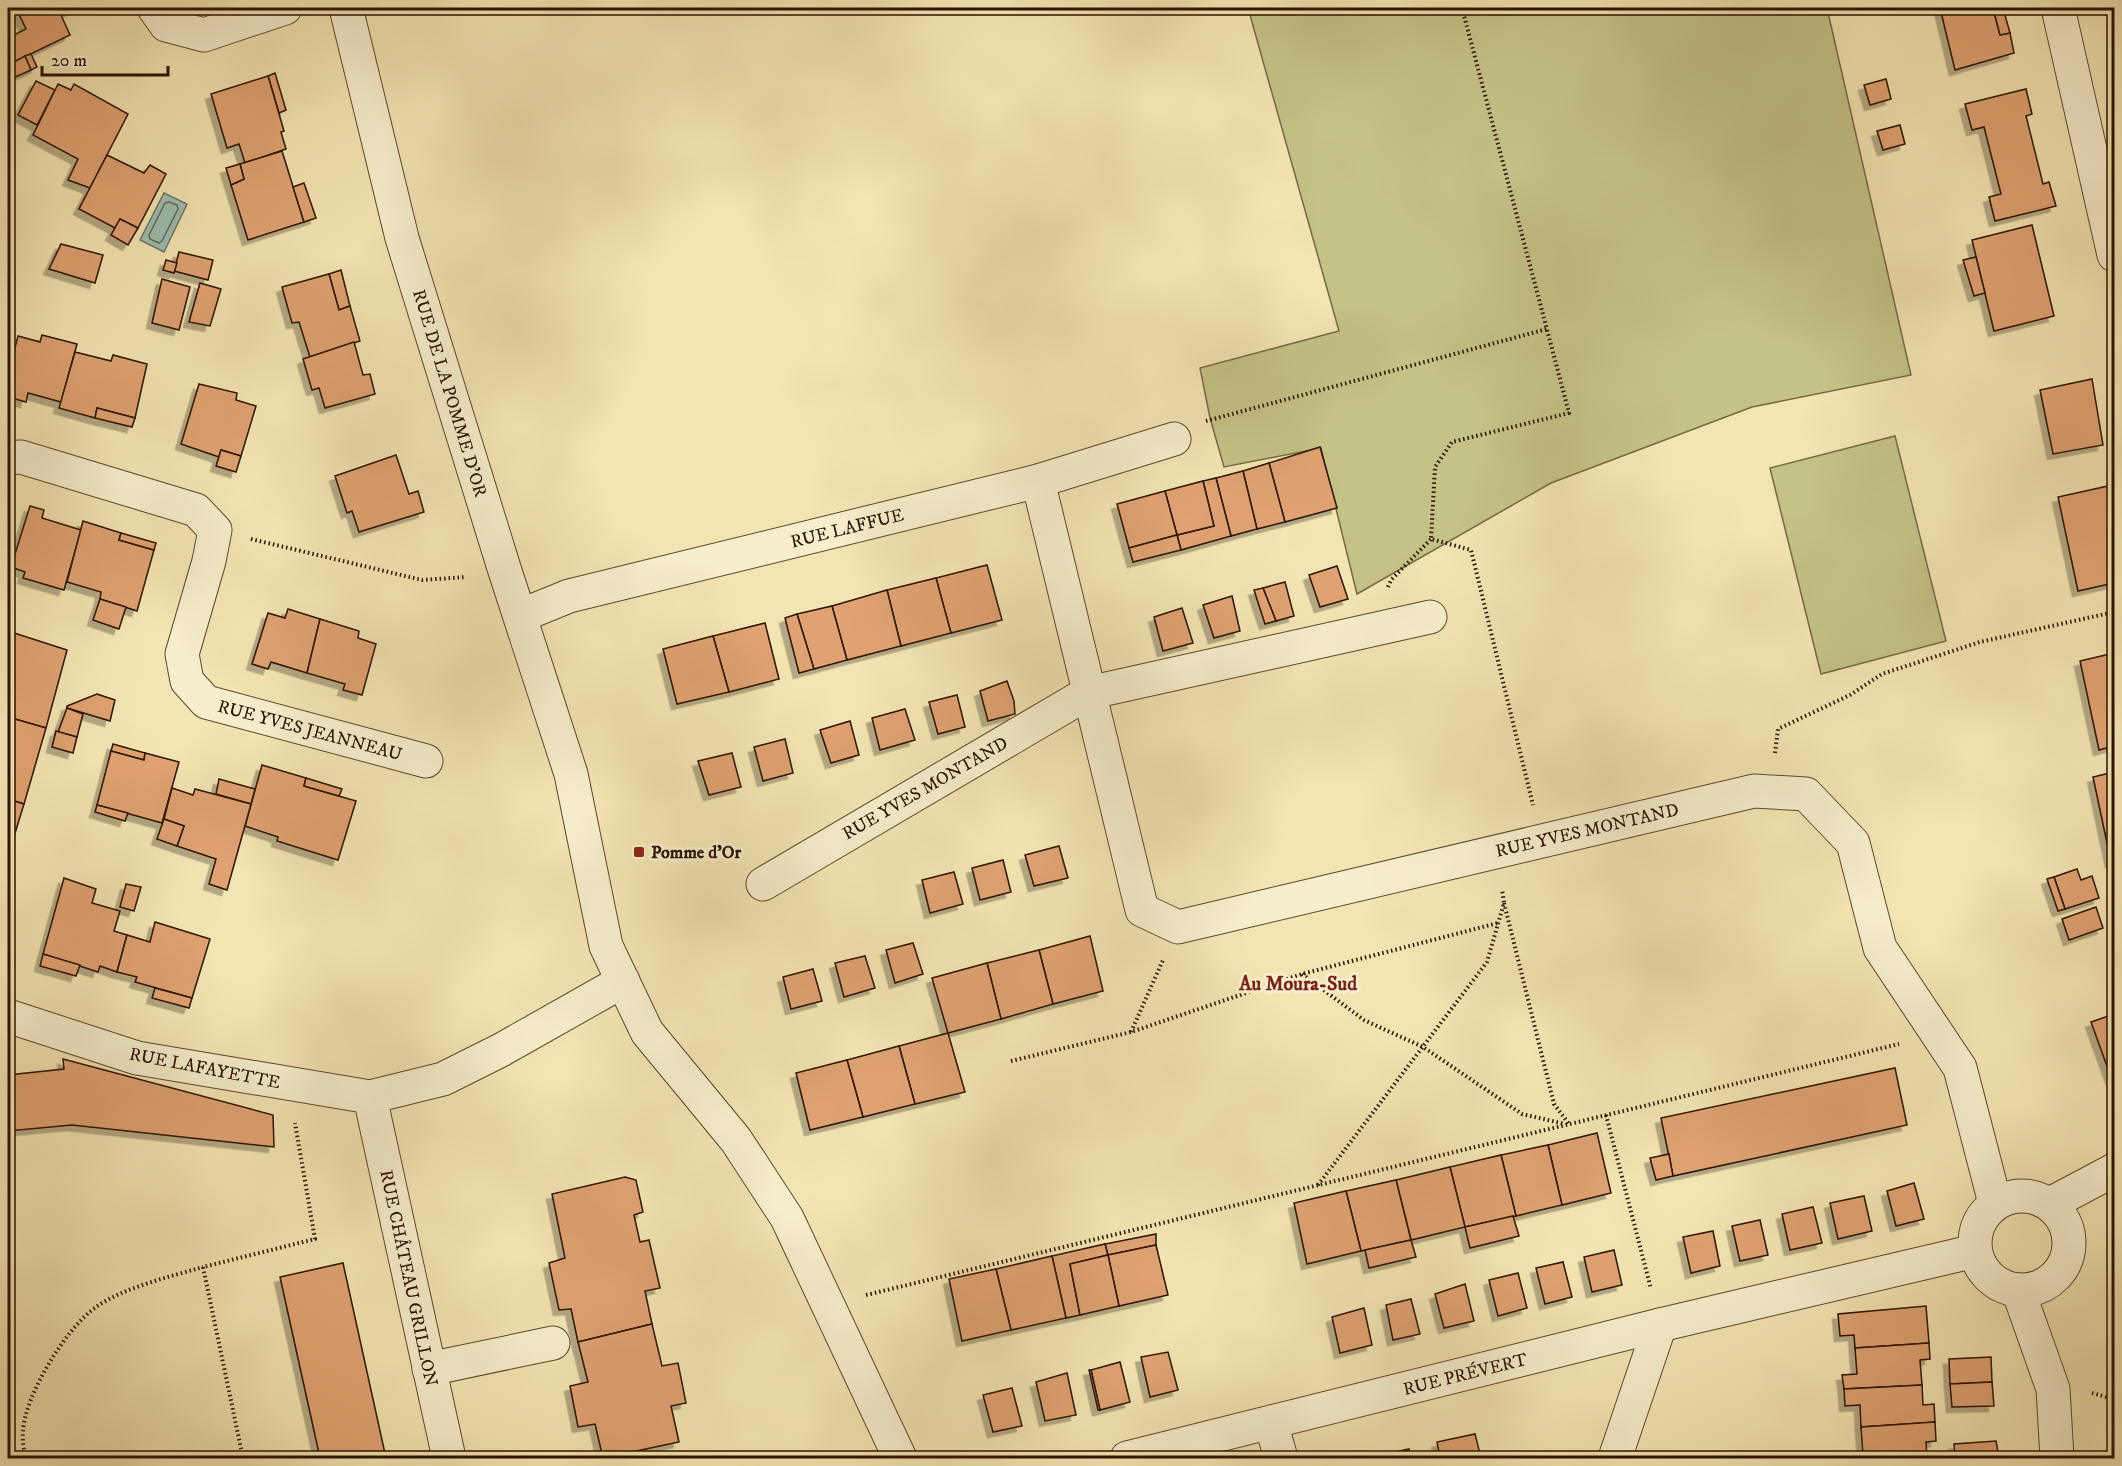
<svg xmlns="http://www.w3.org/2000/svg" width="2122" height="1466" font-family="'IM FELL DW Pica',serif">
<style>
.green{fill:#c3c287;stroke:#766a44;stroke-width:1.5}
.water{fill:#9dbeb2;stroke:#6f796b;stroke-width:1.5}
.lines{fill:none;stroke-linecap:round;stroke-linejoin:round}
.shore{stroke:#646859;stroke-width:1.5}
.building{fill:#e0a272;stroke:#2a1200;stroke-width:1.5;filter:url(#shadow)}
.minor-casing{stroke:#5c472c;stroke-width:35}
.path{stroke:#2a1200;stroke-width:4;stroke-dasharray:1.5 3;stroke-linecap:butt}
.minor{stroke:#f7eecd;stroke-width:33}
.poi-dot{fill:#8f2418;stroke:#f7eecd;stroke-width:2}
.labels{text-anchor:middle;stroke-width:6;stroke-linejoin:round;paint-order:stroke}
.street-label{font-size:18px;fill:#2a1200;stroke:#f7eecd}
.poi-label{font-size:18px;font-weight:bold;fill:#2a1200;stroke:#f7eecd;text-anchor:start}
.neighbourhood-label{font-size:20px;font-weight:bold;fill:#7a1f14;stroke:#f7eecd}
</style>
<defs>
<filter id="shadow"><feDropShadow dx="-5.5" dy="5.5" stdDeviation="0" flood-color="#0004"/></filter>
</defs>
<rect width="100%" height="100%" fill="#f3e5b2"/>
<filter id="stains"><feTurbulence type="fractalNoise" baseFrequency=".00333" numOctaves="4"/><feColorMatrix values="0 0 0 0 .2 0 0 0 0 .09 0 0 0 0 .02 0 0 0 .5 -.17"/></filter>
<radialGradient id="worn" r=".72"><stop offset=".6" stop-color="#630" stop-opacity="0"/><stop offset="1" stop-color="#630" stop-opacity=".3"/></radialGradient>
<!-- green -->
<g class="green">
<polygon points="1248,8 1827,8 1911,375 1752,407 1551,483 1357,594 1321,448 1224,467 1210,418 1200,368 1339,331"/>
<polygon points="1895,436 1946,641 1821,674 1770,468"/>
</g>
<!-- water -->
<polygon class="water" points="164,193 187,204 164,252 140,240"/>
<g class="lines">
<!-- shore -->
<polygon class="shore" points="169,202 177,205 178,209 162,241 159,243 150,239 149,235 165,203"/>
</g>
<!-- building -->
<g class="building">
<polygon points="16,8 76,8 61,15 70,35 8,65 8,38 26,29"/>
<polygon points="1940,8 1993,8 2000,35 2010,33 2014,53 1955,70"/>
<polygon points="1993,8 2003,8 2010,33 2000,35"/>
<polygon points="31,54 37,67 31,70 25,56"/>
<polygon points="25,56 31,70 13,78 8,65"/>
<polygon points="275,73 286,110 279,113 268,76"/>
<polygon points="268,76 284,131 281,132 286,149 245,163 239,144 227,148 211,94"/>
<polygon points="1886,79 1891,99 1870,105 1864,85"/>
<polygon points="36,81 55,90 37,125 18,115"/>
<polygon points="58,84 71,90 74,84 128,114 90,188 68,180 78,159 33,135"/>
<polygon points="2026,89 2032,114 2026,116 2043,184 2049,182 2056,206 1995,221 1989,197 2001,194 1984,127 1972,130 1965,104"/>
<polygon points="1900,125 1905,144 1883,150 1877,131"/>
<polygon points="282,151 304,222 248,240 231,185 244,179 240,164"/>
<polygon points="107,155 144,173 150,165 166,174 138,228 120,219 115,228 79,209"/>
<polygon points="240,164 244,179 231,185 226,168"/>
<polygon points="304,183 316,218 304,222 293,187"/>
<polygon points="120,219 138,228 128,245 111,235"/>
<polygon points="2032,225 2054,316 1994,331 1972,240"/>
<polygon points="61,244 103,255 95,283 49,269"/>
<polygon points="179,252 213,260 208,280 174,271"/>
<polygon points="8,256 15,278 8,280"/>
<polygon points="1976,257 1985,293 1974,296 1963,260"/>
<polygon points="166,260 177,263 174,273 163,270"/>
<polygon points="341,270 350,306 339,310 329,274"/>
<polygon points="329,274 339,310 350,306 360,341 310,357 299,322 292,323 282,287"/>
<polygon points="162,279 190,287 179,330 152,323"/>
<polygon points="200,283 221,289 210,326 189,322"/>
<polygon points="42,335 77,344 61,402 28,393 26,402 8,397 8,374 18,336 40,342"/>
<polygon points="354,342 363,375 370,374 375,394 325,408 319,388 312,390 303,359"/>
<polygon points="75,352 111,361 113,355 147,364 135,418 97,408 95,418 59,408"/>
<polygon points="2092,379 2103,445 2053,454 2040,390"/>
<polygon points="199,384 237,393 236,400 256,406 241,456 221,450 219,457 181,444"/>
<polygon points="97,408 135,418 132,427 95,418"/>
<polygon points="1320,447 1337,508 1285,522 1269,463"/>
<polygon points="221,450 241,456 236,472 216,466"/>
<polygon points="396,455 409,494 418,491 424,512 359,532 352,511 347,513 335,476"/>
<polygon points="1269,463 1285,522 1257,529 1243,471"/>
<polygon points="1243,471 1257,529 1231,536 1216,478"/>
<polygon points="1216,478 1231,536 1181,550 1177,535 1214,526 1203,481"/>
<polygon points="1203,481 1214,526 1177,535 1165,491"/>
<polygon points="2108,486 2114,521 2114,583 2078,591 2058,497"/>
<polygon points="1165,491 1177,535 1129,548 1117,504"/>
<polygon points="30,506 44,510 42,518 81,530 64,590 23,578 25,572 11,567"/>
<polygon points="83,521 121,533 119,540 154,550 137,611 100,599 101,592 67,582"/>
<polygon points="121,533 156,543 154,550 119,540"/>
<polygon points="1177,535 1181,550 1133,562 1129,548"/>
<polygon points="987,565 1002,620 951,633 936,578"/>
<polygon points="1337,566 1348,599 1320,607 1309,575"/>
<polygon points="936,578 951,633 901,646 887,590"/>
<polygon points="1285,582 1294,616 1276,621 1263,588"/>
<polygon points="1263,588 1276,621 1265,624 1254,590"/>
<polygon points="887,590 901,646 847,660 832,606"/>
<polygon points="1232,596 1240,631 1214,638 1203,605"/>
<polygon points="100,599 126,607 119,629 93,620"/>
<polygon points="832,606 847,660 814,669 797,614"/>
<polygon points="1182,608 1193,643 1163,651 1154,617"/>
<polygon points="288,609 320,619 307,673 271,662 268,669 252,664 268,613 285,618"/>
<polygon points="797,614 814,669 799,673 785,618"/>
<polygon points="320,619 359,631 358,638 376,644 362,695 343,690 345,684 307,673"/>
<polygon points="765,623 779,679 729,692 713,636"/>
<polygon points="8,631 67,650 46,728 8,717"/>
<polygon points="713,636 729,692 677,704 663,649"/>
<polygon points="2114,653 2114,746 2099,750 2080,661"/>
<polygon points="1007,681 1014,701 1015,714 988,721 980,691"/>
<polygon points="97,694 115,700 110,721 67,708 67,706"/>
<polygon points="957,695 965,727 938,734 929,702"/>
<polygon points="67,708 83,714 77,737 58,732"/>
<polygon points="905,709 915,740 880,750 872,718"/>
<polygon points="8,717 46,728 24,804 8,799"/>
<polygon points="850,721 859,755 831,763 820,730"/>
<polygon points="56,731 77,737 73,753 52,747"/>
<polygon points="785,739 793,773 763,781 754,747"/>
<polygon points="113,744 145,753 144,760 111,751"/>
<polygon points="111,751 144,760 145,753 179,762 162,823 97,805"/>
<polygon points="732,753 741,787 709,795 698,761"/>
<polygon points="262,765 306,778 304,786 356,801 338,860 277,841 278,837 245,826"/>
<polygon points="2114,772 2114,862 2111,862 2093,777"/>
<polygon points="306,778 342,789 339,796 304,786"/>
<polygon points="219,779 255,789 251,804 216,794"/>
<polygon points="172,788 193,795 195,789 251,804 227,890 209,884 216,859 177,846 184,826 164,819"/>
<polygon points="8,799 24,804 8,856"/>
<polygon points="97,805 128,813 125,821 95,812"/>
<polygon points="164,819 184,826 177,846 157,839"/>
<polygon points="1059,846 1068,878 1034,886 1025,855"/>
<polygon points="1003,860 1011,892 980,900 972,868"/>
<polygon points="2077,869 2081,880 2092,876 2099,898 2065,909 2054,877"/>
<polygon points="954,872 963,904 930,913 922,880"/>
<polygon points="2054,877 2065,909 2058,911 2047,879"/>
<polygon points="64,878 96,889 92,903 120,911 114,931 127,935 117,972 100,966 98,972 43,954"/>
<polygon points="126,884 141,887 134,911 120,907"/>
<polygon points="2096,907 2103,928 2069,940 2062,919"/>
<polygon points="155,922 210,939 192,998 135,982 137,977 117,972 127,935 150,942"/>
<polygon points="1090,936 1103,991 1053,1004 1039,950"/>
<polygon points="913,943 923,974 895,983 886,950"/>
<polygon points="1039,950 1053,1004 1001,1019 987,963"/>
<polygon points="43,954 80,965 76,976 40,966"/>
<polygon points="865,956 875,988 844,997 835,963"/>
<polygon points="987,963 1001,1019 948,1033 932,978"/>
<polygon points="813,969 822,1001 791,1009 783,977"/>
<polygon points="155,988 192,998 189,1008 152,998"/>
<polygon points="2114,1014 2114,1079 2112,1080 2091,1022"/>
<polygon points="948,1033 965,1092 915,1104 899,1046"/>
<polygon points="899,1046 915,1104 863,1117 847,1060"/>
<polygon points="63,1059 273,1115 274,1147 72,1125 8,1131 8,1075 64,1069"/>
<polygon points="847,1060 863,1117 810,1130 796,1073"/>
<polygon points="1895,1068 1907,1125 1673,1176 1661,1118"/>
<polygon points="1597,1133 1611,1193 1562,1205 1548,1145"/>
<polygon points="1548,1145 1562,1205 1516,1216 1501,1155"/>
<polygon points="1669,1154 1673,1176 1656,1180 1650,1158"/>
<polygon points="1501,1155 1516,1216 1465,1227 1450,1167"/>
<polygon points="1450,1167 1465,1227 1411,1240 1396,1180"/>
<polygon points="625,1177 636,1180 643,1212 634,1215 640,1242 649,1240 660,1288 645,1291 652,1324 578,1342 571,1309 559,1310 549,1263 565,1258 552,1194"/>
<polygon points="1396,1180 1411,1240 1361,1251 1346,1191"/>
<polygon points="1914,1183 1924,1219 1896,1226 1887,1191"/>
<polygon points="1346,1191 1361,1251 1307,1264 1294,1203"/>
<polygon points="1864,1196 1872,1231 1838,1239 1830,1203"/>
<polygon points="1813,1207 1822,1243 1790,1250 1782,1214"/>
<polygon points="1513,1216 1519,1236 1470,1248 1465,1227"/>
<polygon points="1760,1220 1768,1255 1740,1261 1732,1226"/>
<polygon points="1713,1231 1720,1266 1691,1273 1683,1237"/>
<polygon points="1156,1234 1156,1245 1108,1255 1105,1244"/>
<polygon points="1411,1240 1416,1257 1369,1268 1365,1250"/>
<polygon points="1105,1244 1108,1255 1070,1264 1080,1315 1066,1318 1052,1256"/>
<polygon points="1156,1245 1168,1295 1119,1306 1108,1255"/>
<polygon points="1614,1250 1622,1285 1592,1292 1584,1257"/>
<polygon points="1108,1255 1119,1306 1080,1315 1070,1264"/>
<polygon points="1052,1256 1066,1318 1011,1330 996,1269"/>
<polygon points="1563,1262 1572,1297 1545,1304 1536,1268"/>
<polygon points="343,1263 386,1458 320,1458 280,1277"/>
<polygon points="996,1269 1011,1330 962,1341 949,1279"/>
<polygon points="1518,1273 1527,1308 1498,1316 1489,1280"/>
<polygon points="1465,1284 1474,1321 1444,1328 1435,1294"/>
<polygon points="1411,1299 1420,1334 1393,1340 1386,1305"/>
<polygon points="1926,1306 1929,1343 1855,1348 1854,1335 1840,1336 1838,1314"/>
<polygon points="1364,1308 1372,1345 1340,1353 1332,1317"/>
<polygon points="652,1324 662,1366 678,1363 686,1403 671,1406 679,1442 603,1458 595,1424 578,1427 570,1386 588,1382 578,1342"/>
<polygon points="1929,1343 1930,1359 1920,1360 1922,1385 1844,1389 1842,1375 1857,1374 1855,1348"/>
<polygon points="1168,1352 1178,1390 1150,1397 1141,1357"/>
<polygon points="1991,1357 1992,1382 1950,1384 1949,1359"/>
<polygon points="1120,1362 1130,1402 1100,1410 1091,1370"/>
<polygon points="1089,1370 1091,1370 1100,1410 1098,1410"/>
<polygon points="1067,1373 1076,1415 1045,1421 1036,1382"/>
<polygon points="1992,1382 1994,1406 1952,1407 1950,1384"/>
<polygon points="1922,1385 1923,1405 1934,1404 1935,1422 1861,1427 1860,1405 1845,1406 1844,1389"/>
<polygon points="1012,1388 1022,1426 993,1432 983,1395"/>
<polygon points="1935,1422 1936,1441 1926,1442 1927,1458 1849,1458 1848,1456 1863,1455 1861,1427"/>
<polygon points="1475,1434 1481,1458 1440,1458 1437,1442"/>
<polygon points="1996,1441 1999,1458 1955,1458 1954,1444"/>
<polygon points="1409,1449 1411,1458 1368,1458"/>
</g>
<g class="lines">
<defs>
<g id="minor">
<polyline points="154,8 166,25 204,35 285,8"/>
<polyline points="346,8 402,238 504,568 571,774 606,946 647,1032 736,1140 787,1218 900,1458"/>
<polyline points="2058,8 2114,255"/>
<polyline points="8,458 21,457 196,510 215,530 209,561 182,654 187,681 206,702 426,761"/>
<polyline points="1038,481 1142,910 1178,927 1754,791 1806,794 1853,843 1880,948 1960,1068 1995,1203"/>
<polyline points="520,616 569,596 1038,481 1174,439"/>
<polyline points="763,884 1088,693 1430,617"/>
<polyline points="8,1016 137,1058 370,1097 443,1079 501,1050 623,981"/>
<polyline points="370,1097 449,1458"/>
<circle cx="2022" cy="1243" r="47"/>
<polyline points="2050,1204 2114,1170"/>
<polyline points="2018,1290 2053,1389 2057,1458"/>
<polyline points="429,1369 553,1343"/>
<polyline points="1271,1423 1281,1458"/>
<polyline points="1127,1458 1660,1325 1975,1251"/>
<polyline points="1615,1458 1660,1325"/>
</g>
</defs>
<!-- minor casing -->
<use href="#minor" class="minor-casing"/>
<!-- path -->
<g class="path">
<polyline points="1462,8 1569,413 1452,442 1435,467 1431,539 1471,550 1533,805"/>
<polyline points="1206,421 1547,329"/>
<polyline points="251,539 422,580 466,577"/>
<polyline points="1388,587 1391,580 1431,539"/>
<polyline points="1775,753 1778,729 1850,695 1882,674 1980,642 2114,612"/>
<polyline points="1504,903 1554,1104 1569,1124"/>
<polyline points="1302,974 1364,1020 1423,1047 1522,1114 1565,1124"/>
<polyline points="1131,1032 1163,960"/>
<polyline points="1011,1061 1131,1032 1302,974 1498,923"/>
<polyline points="1606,1115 1651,1289"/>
<polyline points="1318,1185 1487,962 1504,903 1502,889"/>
<polyline points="866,1295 1899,1044"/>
<polyline points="2092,1393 2114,1399"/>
<path d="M26 1458C24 1450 22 1441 23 1431 25 1395 66 1328 96 1307 125 1287 169 1277 203 1267"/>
<polyline points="243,1458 203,1267 315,1239 295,1123"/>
</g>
<!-- minor -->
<use href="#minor" class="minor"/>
</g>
<!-- markers -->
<rect class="poi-dot" x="633" y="846" width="12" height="12" rx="3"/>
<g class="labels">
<!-- street labels -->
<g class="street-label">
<text transform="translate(450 393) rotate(73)" y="6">RUE DE LA POMME D'OR</text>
<text transform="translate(847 528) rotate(-14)" y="6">RUE LAFFUE</text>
<text transform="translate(310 730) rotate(15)" y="6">RUE YVES JEANNEAU</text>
<text transform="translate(925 788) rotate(-30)" y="6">RUE YVES MONTAND</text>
<text transform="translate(1587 830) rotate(-13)" y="6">RUE YVES MONTAND</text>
<text transform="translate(205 1068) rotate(11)" y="6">RUE LAFAYETTE</text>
<text transform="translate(409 1278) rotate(78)" y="6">RUE CHÂTEAU GRILLON</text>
<text transform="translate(1465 1374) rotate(-14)" y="6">RUE PRÉVERT</text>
</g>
<!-- poi labels -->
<g class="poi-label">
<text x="651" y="858">Pomme d'Or</text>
</g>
<!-- neighbourhood labels -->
<g class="neighbourhood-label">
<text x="1298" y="990">Au Moura-Sud</text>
</g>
</g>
<!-- margin -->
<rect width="2122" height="1466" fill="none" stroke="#f3e5b2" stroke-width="30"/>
<rect x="9" y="9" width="2104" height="1448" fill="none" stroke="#2a1200" stroke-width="3"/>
<rect x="15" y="15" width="2092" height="1436" fill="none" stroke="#2a1200" stroke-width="1.5"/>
<!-- scale -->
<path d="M42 66v9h126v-9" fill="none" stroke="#2a1200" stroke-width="3"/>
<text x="51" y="66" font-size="18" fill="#2a1200" stroke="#f7eecd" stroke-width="4.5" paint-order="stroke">20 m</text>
<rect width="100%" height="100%" filter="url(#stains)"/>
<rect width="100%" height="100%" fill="url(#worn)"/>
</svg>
